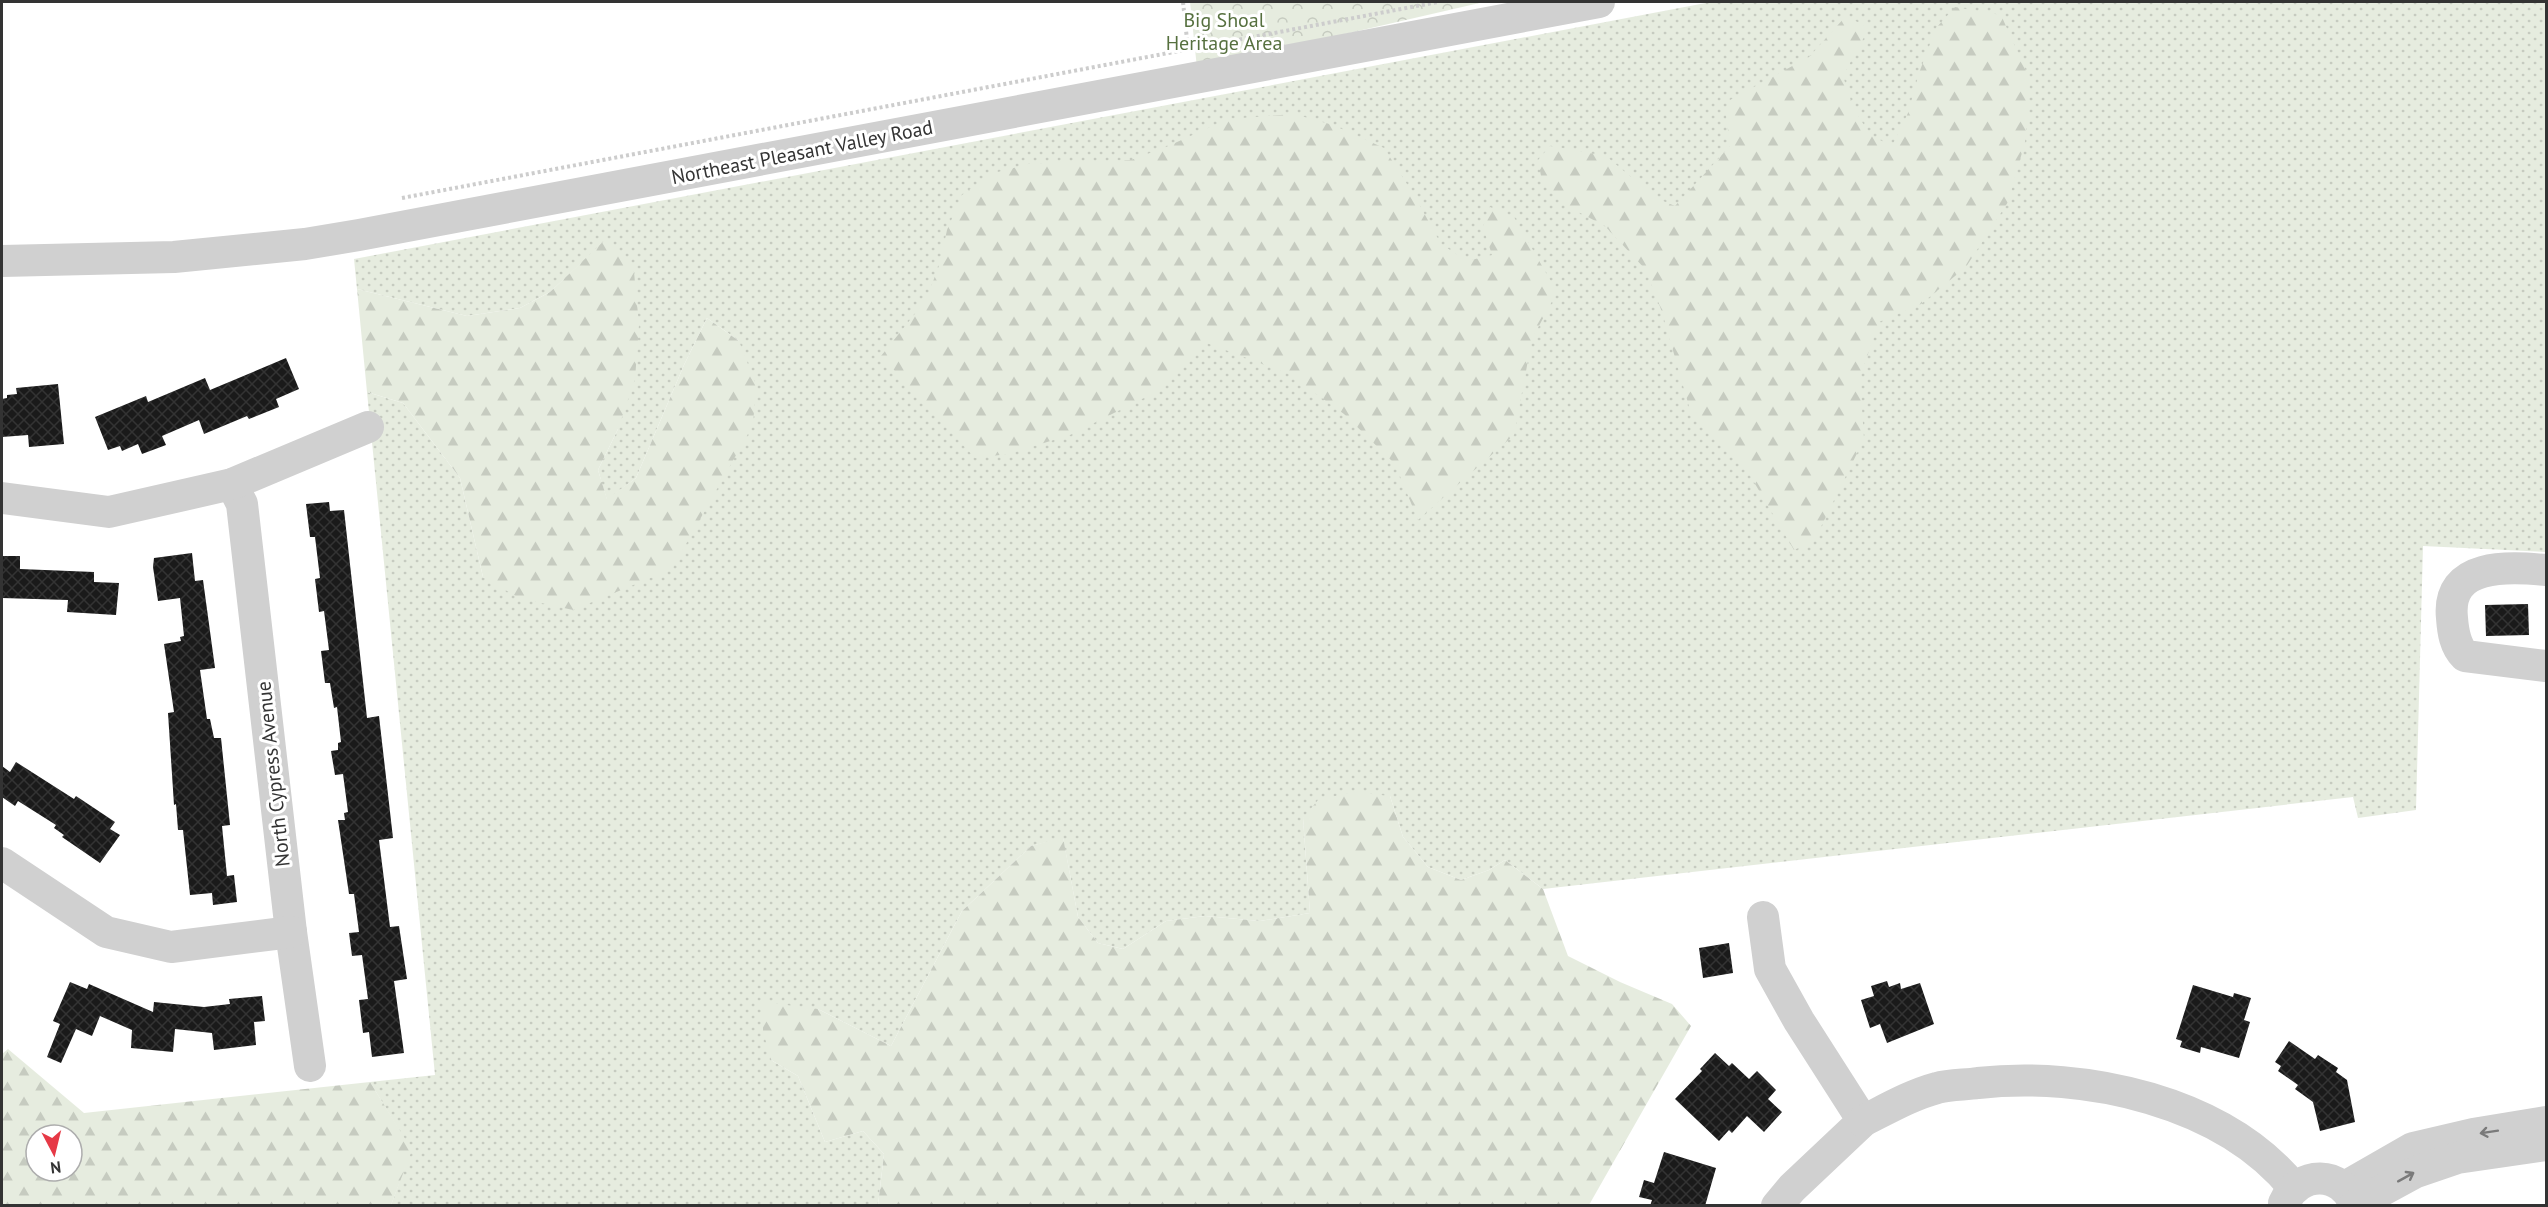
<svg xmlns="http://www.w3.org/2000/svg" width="2548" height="1207" font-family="'PT Sans',sans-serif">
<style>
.grass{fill:url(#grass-dots)}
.forest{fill:url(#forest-firs);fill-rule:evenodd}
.park{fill:url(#park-crowns)}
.building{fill:url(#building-cross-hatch)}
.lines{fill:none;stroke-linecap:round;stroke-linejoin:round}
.path{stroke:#cdcdcd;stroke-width:4;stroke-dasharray:3 3;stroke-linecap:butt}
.minor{stroke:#d0d0d0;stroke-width:32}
.oneway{stroke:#7a7a7a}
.labels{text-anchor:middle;stroke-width:6;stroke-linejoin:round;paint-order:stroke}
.park-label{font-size:20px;fill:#56703f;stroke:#fff}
.street-label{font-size:20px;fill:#333;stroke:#fff}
</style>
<defs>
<pattern id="grass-dots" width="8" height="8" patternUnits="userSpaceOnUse" patternTransform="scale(1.5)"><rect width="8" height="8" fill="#e6ecdf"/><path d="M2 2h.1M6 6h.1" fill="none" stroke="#c6cbc0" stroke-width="1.8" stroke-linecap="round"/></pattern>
<pattern id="forest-firs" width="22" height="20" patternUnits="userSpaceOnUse" patternTransform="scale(1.5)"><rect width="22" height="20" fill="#e6ecdf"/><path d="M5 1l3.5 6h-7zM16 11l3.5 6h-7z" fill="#c6cbc0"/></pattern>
<pattern id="park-crowns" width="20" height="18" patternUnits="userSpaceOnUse" patternTransform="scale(1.5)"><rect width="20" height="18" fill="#e6ecdf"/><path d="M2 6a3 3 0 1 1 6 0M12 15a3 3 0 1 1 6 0" fill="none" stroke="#c6cbc0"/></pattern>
<pattern id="building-cross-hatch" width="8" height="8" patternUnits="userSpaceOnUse" patternTransform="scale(1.5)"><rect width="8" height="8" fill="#1a1a1a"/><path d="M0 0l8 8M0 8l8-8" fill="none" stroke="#333"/></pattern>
</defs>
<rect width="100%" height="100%" fill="#fff"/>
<!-- grass -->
<polygon class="grass" points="1711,2 2546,2 2546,552 2423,546 2416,810 2358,818 2353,797 1543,889 1505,860 1489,870 1461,880 1428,867 1403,837 1390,796 1303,818 1310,913 1260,921 1205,916 1166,921 1123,949 1098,943 1078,917 1063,838 1031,846 962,911 891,1046 818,1009 771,1060 798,1076 825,1142 863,1131 884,1154 878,1205 391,1205 411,1150 370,1082 435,1075 367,392 403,403 460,478 483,577 573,610 739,341 707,318 684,365 636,478 607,500 598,470 618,429 606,240 550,292 520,308 467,316 357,289 354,259"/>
<!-- forest -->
<g class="forest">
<polygon points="1955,7 2001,15 2030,80 2025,142 2008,202 1966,267 1921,304 1879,322 1860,377 1864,439 1814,541 1794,550 1741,460 1692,417 1662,312 1646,270 1605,226 1565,205 1542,181 1538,160 1550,146 1606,156 1656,198 1675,206 1730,146 1726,115 1730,100 1809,57 1846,16 1869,28 1843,76 1853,107 1870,135 1892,146 1908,113 1919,73 1936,28"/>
<polygon points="1294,114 1333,125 1384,148 1414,195 1441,244 1467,261 1492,255 1483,227 1490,207 1514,217 1557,292 1532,339 1514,435 1418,520 1395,464 1344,414 1287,373 1204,342 1154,393 1070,435 1008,454 975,458 881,356 926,300 940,263 947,230 962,195 994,173 1028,164 1131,160 1166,147 1228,119"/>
<polygon points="606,239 634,272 639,325 635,379 618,429 598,470 607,499 636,478 684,365 707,318 739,341 756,385 753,425 672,569 573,610 519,598 483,577 460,478 403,403 367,392 357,289 467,316 520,308 550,292"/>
<polygon points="1353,792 1390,796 1403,837 1428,867 1461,880 1489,870 1505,860 1543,889 1568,956 1620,982 1672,1004 1691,1026 1589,1205 878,1205 884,1154 863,1131 825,1142 798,1076 771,1060 763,1031 763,1002 818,1009 891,1046 962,911 1031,846 1063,837 1078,917 1098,943 1123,949 1166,921 1205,916 1260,921 1310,913 1303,818 1318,800"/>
<path d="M8 1049 84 1113 370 1082 412 1150 391 1205H2V1054ZM36 1135H72V1171H36Z"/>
</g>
<!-- park -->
<polygon class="park" points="1190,2 1484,2 1197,68"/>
<!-- building -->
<g class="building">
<polygon points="286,358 299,389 276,399 279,407 249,419 247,416 204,434 199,420 162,436 166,445 142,454 138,444 122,451 120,446 108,450 95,417 146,396 148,402 205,378 210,390"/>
<polygon points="58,384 64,444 29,447 28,435 2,437 2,399 7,398 7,395 17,394 16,388"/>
<polygon points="329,502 330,511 344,510 367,718 379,716 393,838 379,840 390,927 399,926 407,979 394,981 404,1053 372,1057 369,1032 363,1033 359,1000 368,999 362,955 352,956 349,933 359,932 354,894 349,894 338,820 345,820 344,813 348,812 343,774 335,775 331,751 338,750 338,743 341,742 337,707 334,708 330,683 325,683 321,651 329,650 324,611 319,612 315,579 320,578 315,537 310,537 306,504"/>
<polygon points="192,553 195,581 203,580 215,668 200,670 207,719 210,719 214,738 221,738 230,825 222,826 227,876 234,875 237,902 213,905 212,893 190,895 183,830 178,830 176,804 174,805 168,713 174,712 164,644 181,641 180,637 184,636 180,598 158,601 153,567 154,558"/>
<polygon points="2,556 20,556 20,569 94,572 94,582 119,583 116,615 67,612 68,600 2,598"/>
<polygon points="2528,604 2529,635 2486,636 2485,605"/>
<polygon points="16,762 74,799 76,796 115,822 110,829 120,835 100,863 62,837 64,835 54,828 56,825 18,801 15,806 2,797 2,766 10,772"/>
<polygon points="1729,943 1733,973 1703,978 1699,948"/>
<polygon points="1887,981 1889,987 1900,983 1901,989 1920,983 1934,1024 1887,1043 1880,1024 1870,1028 1861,1000 1874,996 1871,986"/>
<polygon points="70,982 87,989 89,984 153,1012 154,1002 204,1007 230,1004 229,999 262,996 265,1021 254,1022 256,1045 214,1050 212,1033 175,1029 173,1052 131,1048 132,1030 100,1016 92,1036 76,1029 61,1063 47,1057 60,1024 53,1021"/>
<polygon points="2193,985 2233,997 2234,993 2251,998 2244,1020 2250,1022 2239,1058 2201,1047 2200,1053 2180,1047 2182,1041 2176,1039"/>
<polygon points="2289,1041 2315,1059 2318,1055 2338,1068 2336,1072 2347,1080 2355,1122 2320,1131 2313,1102 2295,1089 2298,1085 2278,1071 2281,1066 2275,1062"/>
<polygon points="1715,1053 1729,1066 1732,1063 1749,1079 1757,1071 1776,1090 1768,1099 1782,1112 1764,1132 1747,1116 1732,1133 1729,1130 1719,1141 1675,1099 1702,1071 1700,1069"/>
<polygon points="1664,1152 1716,1168 1705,1206 1650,1206 1652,1200 1639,1197 1644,1180 1654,1183"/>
</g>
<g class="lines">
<!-- path -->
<g class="path">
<polyline points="1183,2 1188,49"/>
<polyline points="402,198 1438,2"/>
</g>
<!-- minor -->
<g class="minor">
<polyline points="2,261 174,257 305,244 359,235 1599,2"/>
<polyline points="232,484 242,504 291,932 310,1066"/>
<polyline points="2,498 109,512 232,484 368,427"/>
<path d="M2546 570C2509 567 2446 562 2452 618 2453 632 2455 646 2465 656L2546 666"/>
<polyline points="2,863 106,932 171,947 291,932"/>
<polyline points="1763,917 1770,969 1799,1021 1863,1121 1792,1188 1777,1206"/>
<path d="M1863 1121C1887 1109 1911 1095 1937 1088 1950 1084 1965 1085 1978 1083 2085 1071 2224 1101 2294 1188"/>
<polyline points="2345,1187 2413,1148 2473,1134 2546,1122"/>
<path d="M2284 1203C2299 1170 2342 1170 2355 1205"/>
<polyline points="2355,1205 2416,1172 2457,1158 2546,1145"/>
</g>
</g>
<!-- one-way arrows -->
<defs><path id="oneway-shaft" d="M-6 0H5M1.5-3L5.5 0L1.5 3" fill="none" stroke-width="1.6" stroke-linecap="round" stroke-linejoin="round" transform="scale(1.5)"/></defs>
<g class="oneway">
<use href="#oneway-shaft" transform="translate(2489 1132) rotate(171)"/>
<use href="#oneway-shaft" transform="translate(2406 1177) rotate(-29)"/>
</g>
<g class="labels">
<!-- park labels -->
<g class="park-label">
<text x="1224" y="27">Big Shoal<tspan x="1224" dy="23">Heritage Area</tspan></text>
</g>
<!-- street labels -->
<g class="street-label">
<text transform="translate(802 152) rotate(-11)" y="7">Northeast Pleasant Valley Road</text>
<text transform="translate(273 774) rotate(-96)" y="7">North Cypress Avenue</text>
</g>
</g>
<!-- border -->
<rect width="2548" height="1207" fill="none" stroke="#333333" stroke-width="6"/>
<!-- north arrow -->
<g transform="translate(54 1153) rotate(173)"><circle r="28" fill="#ffffff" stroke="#adadad" stroke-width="1.5"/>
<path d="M0-4.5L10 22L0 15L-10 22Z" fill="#e63946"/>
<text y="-9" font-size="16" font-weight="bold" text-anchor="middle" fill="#333333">N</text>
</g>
</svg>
